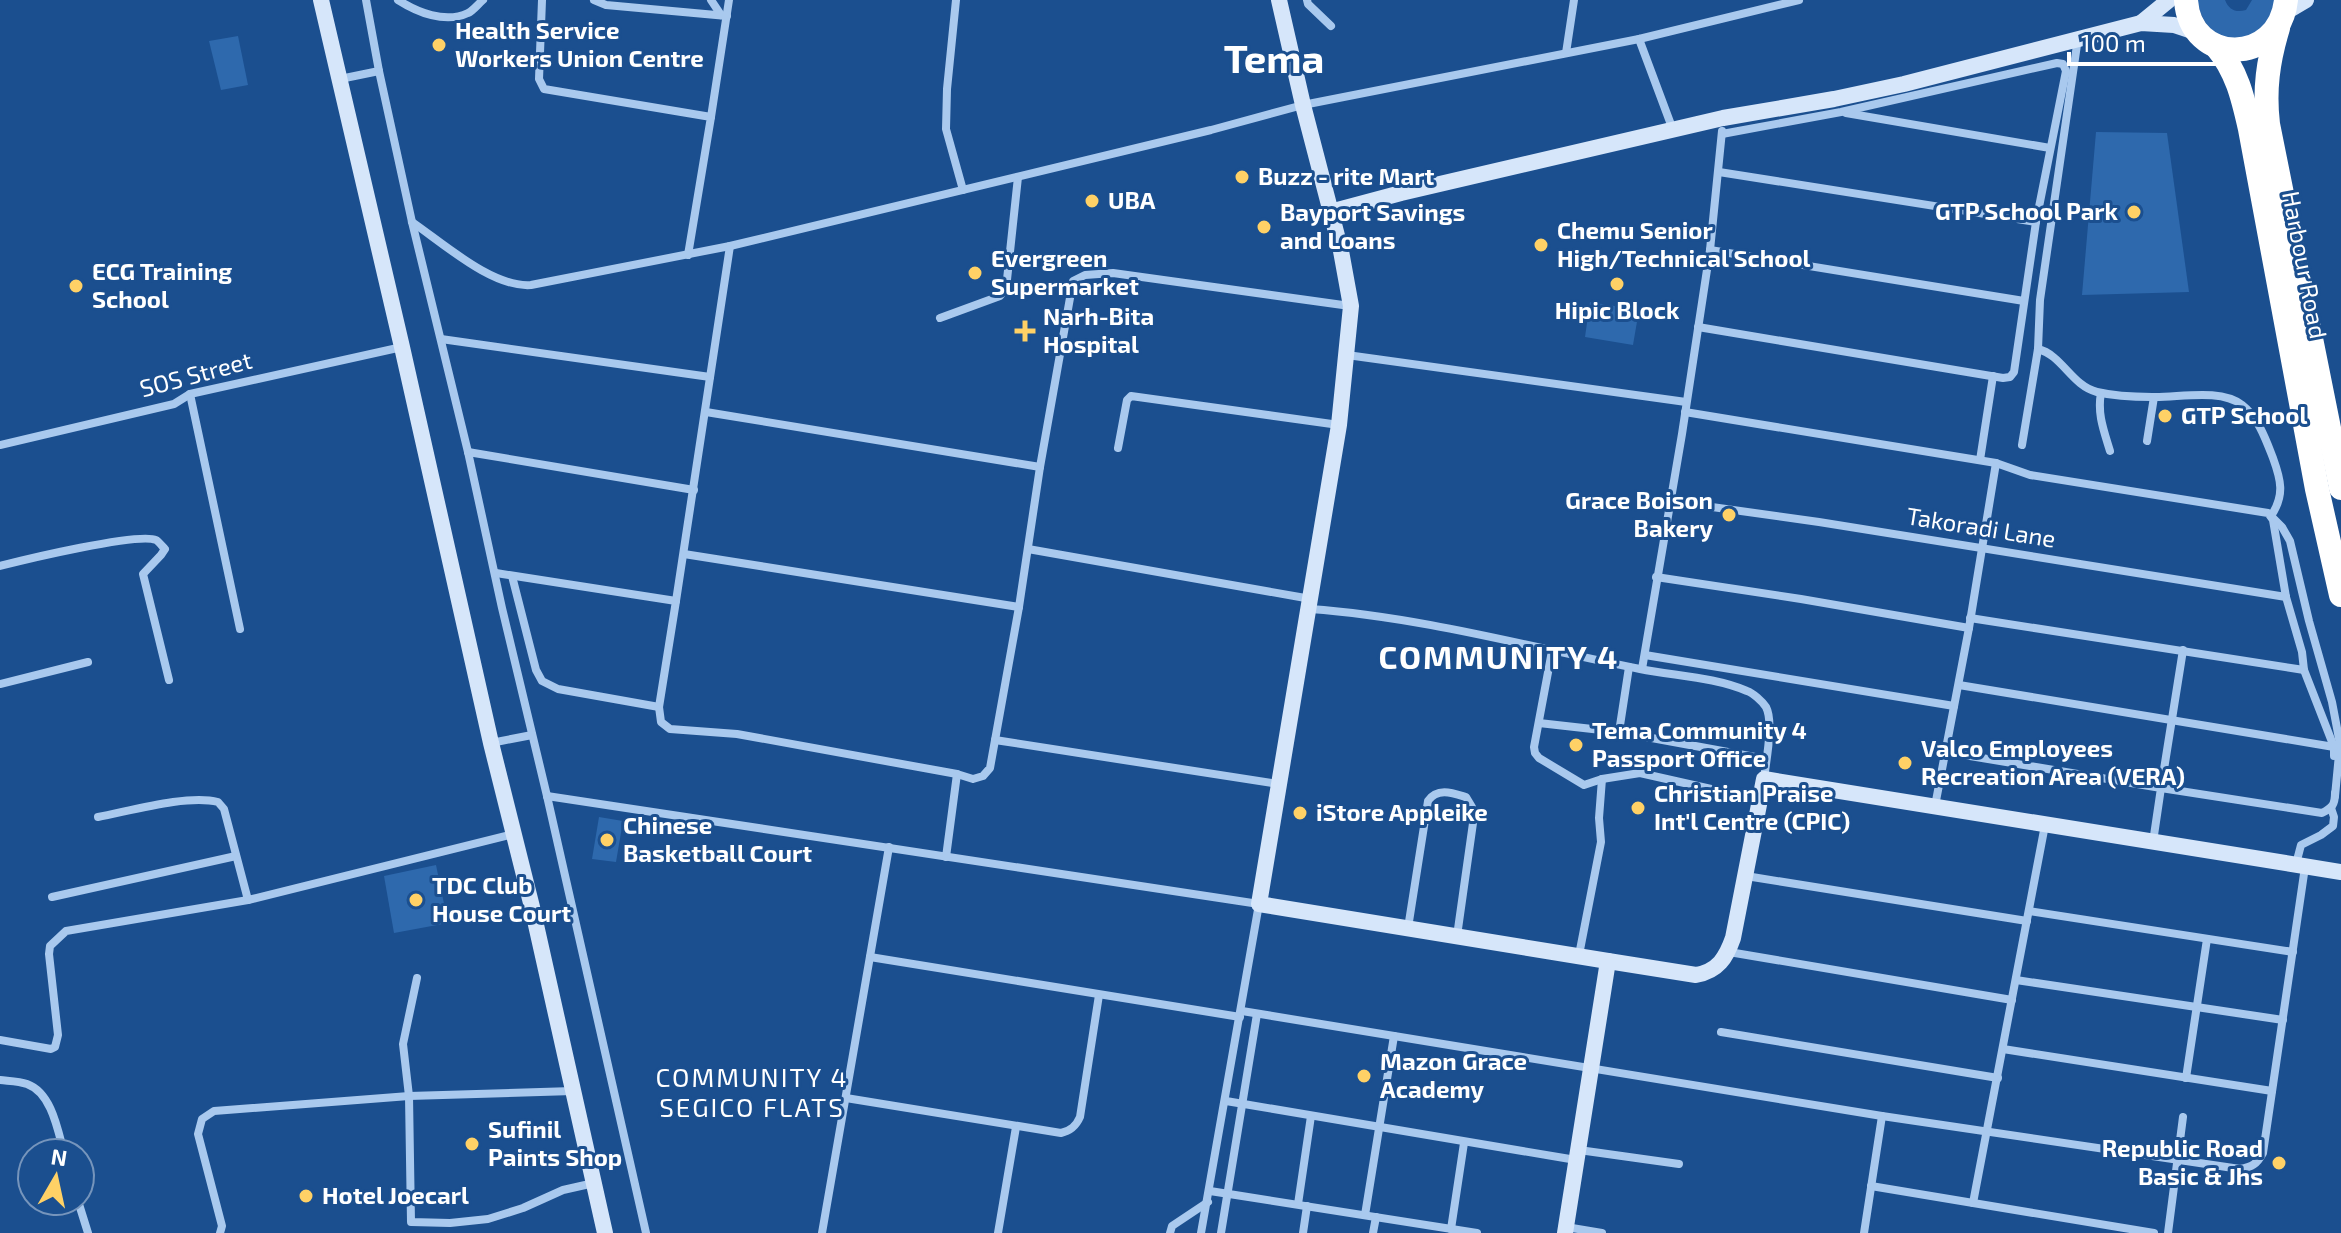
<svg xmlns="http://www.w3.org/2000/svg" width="2341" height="1233" font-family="'Exo 2',sans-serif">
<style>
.green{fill:#2e69ad}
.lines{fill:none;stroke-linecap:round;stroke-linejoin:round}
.street{stroke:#a9c9ee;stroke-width:8}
.secondary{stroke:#d6e6fa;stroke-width:16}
.highway{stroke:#fff;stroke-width:24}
.poi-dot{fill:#ffd166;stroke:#1b4f8f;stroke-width:3}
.labels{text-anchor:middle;stroke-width:6;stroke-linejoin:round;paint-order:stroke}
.poi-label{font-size:24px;font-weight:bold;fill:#fff;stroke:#1b4f8f;text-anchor:start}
.street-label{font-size:24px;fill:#fff;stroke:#1b4f8f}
.neighbourhood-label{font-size:26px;letter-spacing:2px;fill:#fff;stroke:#1b4f8f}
.district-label{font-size:32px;font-weight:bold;letter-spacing:2px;fill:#fff;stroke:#1b4f8f}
.town-label{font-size:40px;font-weight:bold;fill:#fff;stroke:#1b4f8f}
</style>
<rect width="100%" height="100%" fill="#1b4f8f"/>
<!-- green -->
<g class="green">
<path d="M2196 0H2225C2229 10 2236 13 2246 10L2252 0H2282L2256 38C2218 38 2209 39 2196 0Z"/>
<polygon points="238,36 248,85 221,90 209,41"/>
<polygon points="2096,132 2167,133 2189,292 2082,295"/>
<polygon points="1590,302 1639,310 1633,345 1585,337"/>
<polygon points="599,817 623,821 616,862 592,859"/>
<polygon points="436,865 448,923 394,933 384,876"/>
</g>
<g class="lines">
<!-- street -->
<g class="street">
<polyline points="366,0 379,71 412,222 468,452 502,608 547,796 646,1233"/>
<path d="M398 0C417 12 445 24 468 13 473 11 478 4 483 0"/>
<polyline points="542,0 539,79 544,89 711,117 688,255"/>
<polyline points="594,0 606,5 727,16"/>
<polyline points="711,0 721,15"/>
<polyline points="956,0 947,89 946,129 963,190"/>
<polyline points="1307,0 1308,4 1331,26"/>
<polyline points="1639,39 1673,130"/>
<polyline points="1566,53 1574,0"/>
<polyline points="340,79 379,71"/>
<polyline points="1846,113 2050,148"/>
<polyline points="711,117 729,0"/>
<polyline points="1719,172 2036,222"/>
<path d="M412 222C444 244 493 288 531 285L730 246 1211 130 1303 105 1639 39 1799 0"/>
<polyline points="1710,250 2024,301"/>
<polyline points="940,318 1000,296 1006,289 1018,177"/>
<polyline points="1698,327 2003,378 2010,377 2014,372 2036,222 2066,71 2063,64 2057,63 1841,112 1722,134"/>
<polyline points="441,339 710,377"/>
<path d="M2038 349C2062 355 2072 386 2097 392 2114 396 2134 397 2152 397 2178 398 2220 388 2242 405 2258 417 2266 440 2273 458 2281 480 2285 495 2271 516L2282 527 2290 541 2309 621 2332 702 2340 744 2335 796"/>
<polyline points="1347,355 1686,402"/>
<path d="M2101 393C2097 414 2104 431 2110 451"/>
<polyline points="190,394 240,629"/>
<polyline points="706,412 1040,467"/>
<polyline points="1685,412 1996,463 2030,475 2268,513 2273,520 2286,597 2302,652 2304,670 1970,618"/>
<polyline points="2147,441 2154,397"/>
<polyline points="0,445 174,404 190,394 402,347"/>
<polyline points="2022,445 2038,349 2040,300 2078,38"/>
<polyline points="1118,448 1127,400 1131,396 1339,425"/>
<polyline points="468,452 694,490"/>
<polyline points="1980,460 1993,376"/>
<polyline points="1669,501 1819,522 2286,597"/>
<polyline points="1028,549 1311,599"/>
<polyline points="684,554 1019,607"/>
<path d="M0 566C23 560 139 532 156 540 158 541 163 547 165 549L161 555 143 574 169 680"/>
<polyline points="496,573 676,601 659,707 661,722 670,729 737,734 957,774 973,779 983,776 990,768 1019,607 1040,467 1073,281 1085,275 1113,273 1350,306"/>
<polyline points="512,576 536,670 542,681 558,689 659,707"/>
<polyline points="1656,577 1801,599 1969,628"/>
<polyline points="676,601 730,246"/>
<path d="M1310 609C1421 617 1530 647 1640 669 1675 676 1715 677 1747 691 1753 693 1762 701 1766 707 1774 722 1766 761 1764 779"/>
<path d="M2183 650 2161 788 2322 813C2332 808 2335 805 2335 793"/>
<polyline points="1552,651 1534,747 1535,753 1539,758 1584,785 1602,779 1640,773 1760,800"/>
<polyline points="1645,655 1954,706"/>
<polyline points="1629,667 1619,732 1766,759"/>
<polyline points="1642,669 1682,434 1710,250 1722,131"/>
<polyline points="2304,670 2334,747 2334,756"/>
<polyline points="0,684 88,662"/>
<polyline points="1959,685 2334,747"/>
<polyline points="1539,723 1619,732"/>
<polyline points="995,740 1278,784"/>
<polyline points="491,743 532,735"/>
<polyline points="1946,752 2161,788 2153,842"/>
<polyline points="547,796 1259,904 1201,1233"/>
<polyline points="1935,806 1969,628 1996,463"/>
<path d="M98 817C130 811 188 794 218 802L224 809 248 900"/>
<polyline points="946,857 957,774"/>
<polyline points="2296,864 2301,845 2321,835 2333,826 2334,817 2331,808"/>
<polyline points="1746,876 2027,921"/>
<polyline points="52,897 236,856"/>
<polyline points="2029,911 2293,952"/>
<path d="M1408 928 1428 801C1437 787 1453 793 1466 797L1472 807 1474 816 1457 936"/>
<polyline points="1729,952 2012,1000"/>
<polyline points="1579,955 1601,842 1599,818 1602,779"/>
<polyline points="870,957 1240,1017"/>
<polyline points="417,978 403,1044 409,1096 411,1222 450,1223 488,1219 523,1208 563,1190 594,1183"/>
<polyline points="2016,980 2283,1020"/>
<path d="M1242 1011 1882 1116 2240 1169C2252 1167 2257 1164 2263 1153L2305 867"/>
<polyline points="1721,1032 1998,1078"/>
<polyline points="0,1040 51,1049 55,1047 58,1035 49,954 50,946 66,931 248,900 514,834"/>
<polyline points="2003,1049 2272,1091"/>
<polyline points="2186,1078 2207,939"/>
<path d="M0 1080C8 1081 19 1081 27 1084 52 1093 58 1131 64 1153"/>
<path d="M846 1098 1061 1133C1071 1131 1076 1126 1080 1117L1099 995"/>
<polyline points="1226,1101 1576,1160"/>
<polyline points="1579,1150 1679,1164"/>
<polyline points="1871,1186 2154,1233"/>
<polyline points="1210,1191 1477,1233"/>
<polyline points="78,1201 88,1233"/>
<polyline points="1973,1203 2045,825"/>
<polyline points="1298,1204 1311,1116"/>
<polyline points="1365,1215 1394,1036"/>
<polyline points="1566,1227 1602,1233"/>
<polyline points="1451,1229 1464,1143"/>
<polyline points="220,1233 222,1226 198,1134 202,1119 214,1111 409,1096 573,1091"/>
<polyline points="822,1233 889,847"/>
<polyline points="998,1233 1016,1127"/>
<polyline points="1170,1233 1172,1226 1208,1202"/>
<polyline points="1221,1233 1257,1014"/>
<polyline points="1303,1233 1307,1206"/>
<polyline points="1373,1233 1376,1217"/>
<polyline points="1864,1233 1882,1116"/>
<polyline points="2168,1233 2183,1117"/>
</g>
<!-- secondary -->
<g class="secondary">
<polyline points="321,0 402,347 491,743 532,907 605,1233"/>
<polyline points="1279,0 1303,105 1341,251 1351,306 1339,425 1259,904 1608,961 1565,1233"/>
<polyline points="2284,13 2306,0"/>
<polyline points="2141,23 2169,0"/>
<polyline points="1330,212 1401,193 1723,118 1834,99 1904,84 2141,23 2174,25 2198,33"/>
<path d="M1608 961 1696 975C1718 971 1726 958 1733 938L1764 779 2341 872"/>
</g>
<!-- highway -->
<g class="highway">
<path d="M2186 0C2190 66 2279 66 2286 0"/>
<path d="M2278 28C2268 61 2264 90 2268 124L2341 488"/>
<path d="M2216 46C2237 71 2243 98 2250 129L2317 489 2341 595"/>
</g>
</g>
<!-- markers -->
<g class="poi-dot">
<circle cx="439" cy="45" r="8"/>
<circle cx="1242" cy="177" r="8"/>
<circle cx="1092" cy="201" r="8"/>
<circle cx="2134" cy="212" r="8"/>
<circle cx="1264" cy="227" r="8"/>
<circle cx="1541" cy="245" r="8"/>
<circle cx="975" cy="273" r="8"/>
<circle cx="1617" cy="284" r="8"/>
<circle cx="76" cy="286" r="8"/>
<path d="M1021 319h8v8h8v8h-8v8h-8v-8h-8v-8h8z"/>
<circle cx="2165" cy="416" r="8"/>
<circle cx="1729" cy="515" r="8"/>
<circle cx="1576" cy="745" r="8"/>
<circle cx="1905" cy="763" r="8"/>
<circle cx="1638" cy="808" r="8"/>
<circle cx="1300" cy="813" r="8"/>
<circle cx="607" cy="840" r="8"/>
<circle cx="416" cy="900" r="8"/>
<circle cx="1364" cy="1076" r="8"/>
<circle cx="472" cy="1144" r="8"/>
<circle cx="2279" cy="1163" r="8"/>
<circle cx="306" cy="1196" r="8"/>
</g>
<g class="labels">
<!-- poi labels -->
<g class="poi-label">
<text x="455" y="39">Health Service<tspan x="455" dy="28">Workers Union Centre</tspan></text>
<text x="1258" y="185">Buzz - rite Mart</text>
<text x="1108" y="209">UBA</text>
<text x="2118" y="220" text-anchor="end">GTP School Park</text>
<text x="1280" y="221">Bayport Savings<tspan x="1280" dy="28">and Loans</tspan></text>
<text x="1557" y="239">Chemu Senior<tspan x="1557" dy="28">High/Technical School</tspan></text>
<text x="991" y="267">Evergreen<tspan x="991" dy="28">Supermarket</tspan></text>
<text x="92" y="280">ECG Training<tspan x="92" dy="28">School</tspan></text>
<text x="1617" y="319" text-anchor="middle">Hipic Block</text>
<text x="1043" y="325">Narh-Bita<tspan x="1043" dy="28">Hospital</tspan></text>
<text x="2181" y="424">GTP School</text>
<text x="1713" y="509" text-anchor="end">Grace Boison<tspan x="1713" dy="28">Bakery</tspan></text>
<text x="1592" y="739">Tema Community 4<tspan x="1592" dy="28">Passport Office</tspan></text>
<text x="1921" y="757">Valco Employees<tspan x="1921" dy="28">Recreation Area (VERA)</tspan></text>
<text x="1654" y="802">Christian Praise<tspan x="1654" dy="28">Int'l Centre (CPIC)</tspan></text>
<text x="1316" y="821">iStore Appleike</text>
<text x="623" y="834">Chinese<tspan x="623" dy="28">Basketball Court</tspan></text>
<text x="432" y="894">TDC Club<tspan x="432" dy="28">House Court</tspan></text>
<text x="1380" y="1070">Mazon Grace<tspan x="1380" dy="28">Academy</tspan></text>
<text x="488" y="1138">Sufinil<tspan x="488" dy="28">Paints Shop</tspan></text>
<text x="2263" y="1157" text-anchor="end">Republic Road<tspan x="2263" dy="28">Basic &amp; Jhs</tspan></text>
<text x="322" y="1204">Hotel Joecarl</text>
</g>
<!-- street labels -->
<g class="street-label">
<text transform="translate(2304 265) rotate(79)" y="8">Harbour Road</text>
<text transform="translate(196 375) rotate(-15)" y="8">SOS Street</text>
<text transform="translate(1981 528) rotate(9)" y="8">Takoradi Lane</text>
</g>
<!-- neighbourhood labels -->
<g class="neighbourhood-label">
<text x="752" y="1087">COMMUNITY 4<tspan x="752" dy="30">SEGICO FLATS</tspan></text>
</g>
<!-- district labels -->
<g class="district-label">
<text x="1499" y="669">COMMUNITY 4</text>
</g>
<!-- town labels -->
<g class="town-label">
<text x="1274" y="73">Tema</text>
</g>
</g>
<!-- north arrow -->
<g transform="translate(56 1177) rotate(9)"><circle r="38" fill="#1b4f8f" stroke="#7695bc" stroke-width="2"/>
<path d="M0-6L14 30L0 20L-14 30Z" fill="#ffd166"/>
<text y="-12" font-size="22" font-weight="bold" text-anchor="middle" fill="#ffffff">N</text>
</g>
<!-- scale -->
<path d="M2069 52v12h162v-12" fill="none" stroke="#ffffff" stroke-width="4"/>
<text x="2081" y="52" font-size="24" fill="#ffffff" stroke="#1b4f8f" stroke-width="6" paint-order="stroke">100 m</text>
</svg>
